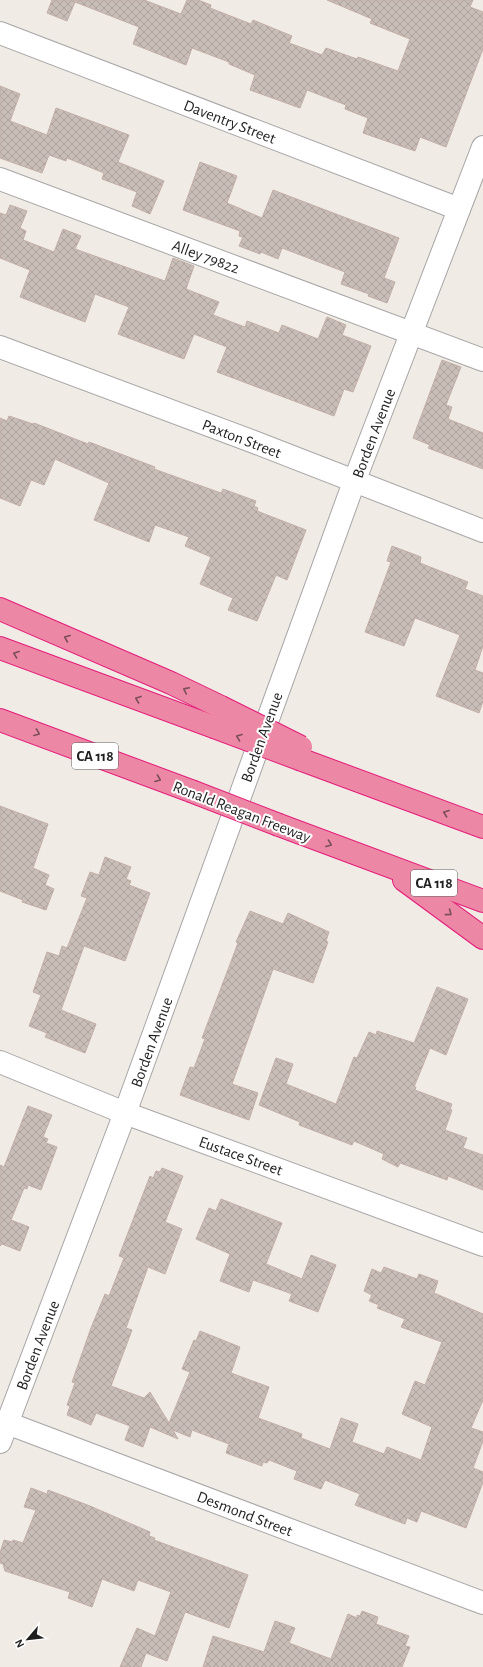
<svg xmlns="http://www.w3.org/2000/svg" width="483" height="1667" font-family="'Alegreya Sans',sans-serif">
<style>
.building{fill:url(#building-cross-hatch);stroke:#c3afa6}
.lines{fill:none;stroke-linecap:round;stroke-linejoin:round}
.minor-casing{stroke:#a6a6a6;stroke-width:24}
.highway-casing{stroke:#e51b78;stroke-width:24}
.minor{stroke:#fff;stroke-width:22}
.highway{stroke:#ec88a6;stroke-width:22}
.highway-bridge-casing{stroke:#e51b78;stroke-width:24;stroke-linecap:butt}
.highway-bridge{stroke:#ec88a6;stroke-width:22}
.oneway{stroke:#7b4e5c}
.labels{text-anchor:middle;stroke-width:4;stroke-linejoin:round;paint-order:stroke}
.shield{fill:#fff;stroke:#626262;stroke-width:1}
.shield-label{font-size:15px;font-weight:bold;fill:#1f1f1f}
.street-label{font-size:16px;fill:#1f1f1f;stroke:#fff}
</style>
<defs>
<pattern id="building-cross-hatch" width="8" height="8" patternUnits="userSpaceOnUse"><rect width="8" height="8" fill="#c9bdb8"/><path d="M0 0l8 8M0 8l8-8" fill="none" stroke="#aca29e"/></pattern>
</defs>
<rect width="100%" height="100%" fill="#f0ebe5"/>
<!-- building -->
<g class="building">
<polygon points="52,0 144,0 181,14 187,0 198,0 211,5 210,8 251,24 253,20 292,36 289,43 322,55 326,48 357,59 358,57 398,71 410,39 370,23 372,19 327,0 473,0 470,7 483,12 483,49 446,147 420,137 415,151 363,133 368,118 345,109 346,105 307,90 300,108 250,90 255,75 229,64 229,62 192,48 186,65 133,44 139,27 75,2 67,21 47,13"/>
<polygon points="0,86 20,94 10,121 47,135 56,108 129,135 118,162 164,181 150,214 132,206 137,192 102,179 104,173 67,158 66,161 49,155 42,173 0,158"/>
<polygon points="200,162 237,176 227,203 262,218 273,190 399,238 384,278 395,282 387,303 368,296 369,294 341,284 345,272 282,248 278,259 261,252 260,254 239,246 243,237 239,236 240,231 183,210"/>
<polygon points="10,205 27,211 20,228 26,231 23,240 54,252 63,229 81,236 75,249 165,281 173,258 194,266 186,289 219,302 213,315 245,327 247,321 279,333 282,325 318,339 327,317 346,325 342,335 371,346 353,392 344,389 334,416 217,372 227,347 194,334 184,359 118,334 129,307 95,294 85,322 20,297 30,270 0,258 0,213 6,215"/>
<polygon points="442,360 461,367 446,405 452,407 448,419 483,433 483,469 428,448 430,445 413,438"/>
<polygon points="9,416 33,424 34,423 88,444 89,442 155,467 154,469 221,493 223,489 256,501 254,506 258,508 257,511 306,530 287,580 276,575 257,621 228,610 233,598 200,584 211,557 185,546 189,537 155,525 149,542 94,520 109,483 55,459 44,485 31,480 20,506 0,498 0,418 7,421"/>
<polygon points="392,546 421,557 420,563 468,582 465,589 483,596 483,646 475,670 483,673 483,701 479,713 436,696 460,635 415,618 404,646 365,632 391,562 387,561"/>
<polygon points="0,806 48,824 33,868 49,875 45,885 54,889 46,910 22,902 23,900 0,891"/>
<polygon points="105,857 131,867 126,879 131,881 129,885 150,893 125,961 84,946 61,1010 96,1024 85,1053 45,1037 47,1033 29,1026 41,995 33,992 47,952 59,956 62,946 67,948 87,898 81,896 90,872 99,875"/>
<polygon points="250,911 283,924 288,913 329,932 326,941 328,942 313,983 273,969 232,1084 258,1093 249,1120 180,1095 190,1067 194,1068 205,1039 202,1038 238,943 236,942"/>
<polygon points="437,987 468,999 446,1055 430,1048 414,1087 416,1087 415,1090 452,1104 450,1109 452,1110 445,1130 467,1138 463,1148 483,1155 483,1190 448,1176 447,1180 400,1163 398,1167 382,1159 384,1154 354,1141 352,1145 299,1125 300,1122 259,1105 276,1058 293,1064 286,1084 336,1104 354,1057 357,1058 369,1032 376,1035 377,1031 414,1043"/>
<polygon points="28,1106 52,1115 43,1137 48,1139 46,1143 57,1147 41,1190 28,1185 27,1189 24,1188 11,1220 29,1227 20,1251 2,1244 0,1246 0,1165 4,1167"/>
<polygon points="162,1168 183,1176 165,1222 182,1229 165,1274 148,1267 126,1328 132,1330 111,1386 144,1398 150,1392 169,1423 190,1372 182,1369 194,1340 196,1341 200,1331 240,1347 231,1373 269,1387 258,1418 302,1434 301,1438 330,1449 341,1418 358,1424 352,1442 384,1454 387,1447 421,1460 432,1427 402,1414 415,1381 425,1385 442,1342 401,1327 405,1319 377,1308 379,1305 369,1301 372,1295 364,1291 372,1269 381,1273 384,1267 417,1279 419,1274 438,1281 434,1293 483,1314 483,1400 471,1428 483,1432 483,1441 473,1468 483,1472 483,1482 466,1528 421,1511 417,1522 407,1518 405,1524 355,1505 360,1494 325,1480 321,1489 294,1479 297,1471 269,1460 267,1463 263,1462 262,1466 226,1453 229,1444 192,1430 190,1437 173,1430 178,1439 150,1427 143,1447 125,1440 130,1426 96,1413 91,1425 67,1415 70,1406 67,1405 75,1383 72,1382 91,1328 105,1294 109,1296 124,1258 119,1256 150,1176 153,1178 156,1171 160,1172"/>
<polygon points="221,1199 282,1223 266,1264 302,1279 311,1255 336,1265 318,1312 289,1301 292,1294 253,1280 249,1292 220,1281 230,1254 196,1239 209,1208 216,1211"/>
<polygon points="31,1488 47,1494 48,1490 90,1506 150,1532 149,1536 155,1538 154,1540 248,1575 229,1628 185,1612 167,1661 146,1653 141,1667 120,1667 137,1628 155,1636 171,1592 138,1580 134,1591 102,1579 92,1607 68,1598 70,1592 5,1571 3,1564 0,1563 0,1553 4,1540 12,1542 13,1540 23,1543 36,1510 24,1507"/>
<polygon points="362,1611 378,1617 376,1624 409,1636 405,1646 410,1647 402,1667 203,1667 213,1636 264,1652 275,1621 295,1628 289,1643 331,1659 348,1614 357,1618 357,1615 360,1616"/>
</g>
<g class="lines">
<defs>
<g id="minor">
<polyline points="0,33 459,209"/>
<polyline points="0,179 483,360"/>
<polyline points="0,347 254,442 483,531"/>
<polyline points="0,1062 125,1113 483,1245"/>
<polyline points="7,1423 483,1603"/>
<polyline points="0,1442 125,1113 354,482 483,147"/>
</g>
<g id="highway">
<polyline points="0,609 171,683 221,707"/>
<polyline points="0,648 214,727"/>
<polyline points="0,720 191,791"/>
<polyline points="302,760 483,827"/>
<polyline points="279,825 483,901"/>
<polyline points="404,880 483,938"/>
</g>
</defs>
<!-- minor casing -->
<use href="#minor" class="minor-casing"/>
<!-- highway casing -->
<use href="#highway" class="highway-casing"/>
<!-- minor -->
<use href="#minor" class="minor"/>
<!-- highway -->
<use href="#highway" class="highway"/>
<defs>
<g id="highway-bridge">
<polyline points="221,707 301,747"/>
<polyline points="214,727 302,760"/>
<polyline points="191,791 279,825"/>
</g>
</defs>
<!-- highway-bridge casing -->
<use href="#highway-bridge" class="highway-bridge-casing"/>
<!-- highway-bridge -->
<use href="#highway-bridge" class="highway-bridge"/>
</g>
<!-- one-way arrows -->
<defs><path id="oneway-chevron" d="M-2-3.5L2.5 0L-2 3.5" fill="none" stroke-width="1.6" stroke-linecap="round" stroke-linejoin="round"/></defs>
<g class="oneway">
<use href="#oneway-chevron" transform="translate(67 638) rotate(-157)"/>
<use href="#oneway-chevron" transform="translate(16 654) rotate(-160)"/>
<use href="#oneway-chevron" transform="translate(186 690) rotate(-154)"/>
<use href="#oneway-chevron" transform="translate(138 699) rotate(-160)"/>
<use href="#oneway-chevron" transform="translate(37 733) rotate(21)"/>
<use href="#oneway-chevron" transform="translate(239 737) rotate(-159)"/>
<use href="#oneway-chevron" transform="translate(158 779) rotate(21)"/>
<use href="#oneway-chevron" transform="translate(446 813) rotate(-160)"/>
<use href="#oneway-chevron" transform="translate(329 844) rotate(21)"/>
<use href="#oneway-chevron" transform="translate(449 913) rotate(37)"/>
</g>
<g class="labels">
<!-- shield labels -->
<g class="shield">
<rect x="72" y="743" width="46" height="26" rx="3"/>
<rect x="411" y="870" width="46" height="26" rx="3"/>
</g>
<g class="shield-label">
<text x="95" y="761">CA 118</text>
<text x="434" y="888">CA 118</text>
</g>
<!-- street labels -->
<g class="street-label">
<text transform="translate(230 121) rotate(21)" y="6">Daventry Street</text>
<text transform="translate(206 256) rotate(20)" y="6">Alley 79822</text>
<text transform="translate(373 433) rotate(-69)" y="6">Borden Avenue</text>
<text transform="translate(242 438) rotate(21)" y="6">Paxton Street</text>
<text transform="translate(261 737) rotate(-70)" y="6">Borden Avenue</text>
<text transform="translate(242 811) rotate(21)" y="6">Ronald Reagan Freeway</text>
<text transform="translate(151 1042) rotate(-70)" y="6">Borden Avenue</text>
<text transform="translate(241 1155) rotate(20)" y="6">Eustace Street</text>
<text transform="translate(37 1345) rotate(-69)" y="6">Borden Avenue</text>
<text transform="translate(245 1513) rotate(21)" y="6">Desmond Street</text>
</g>
</g>
<!-- north arrow -->
<g transform="translate(28 1639) rotate(242)" stroke="#ffffff" stroke-width="3" paint-order="stroke">
<path d="M0-3L7 15L0 10L-7 15Z" fill="#1f1f1f"/>
<text y="-6" font-size="11" font-weight="bold" text-anchor="middle" fill="#1f1f1f">N</text>
</g>
</svg>
